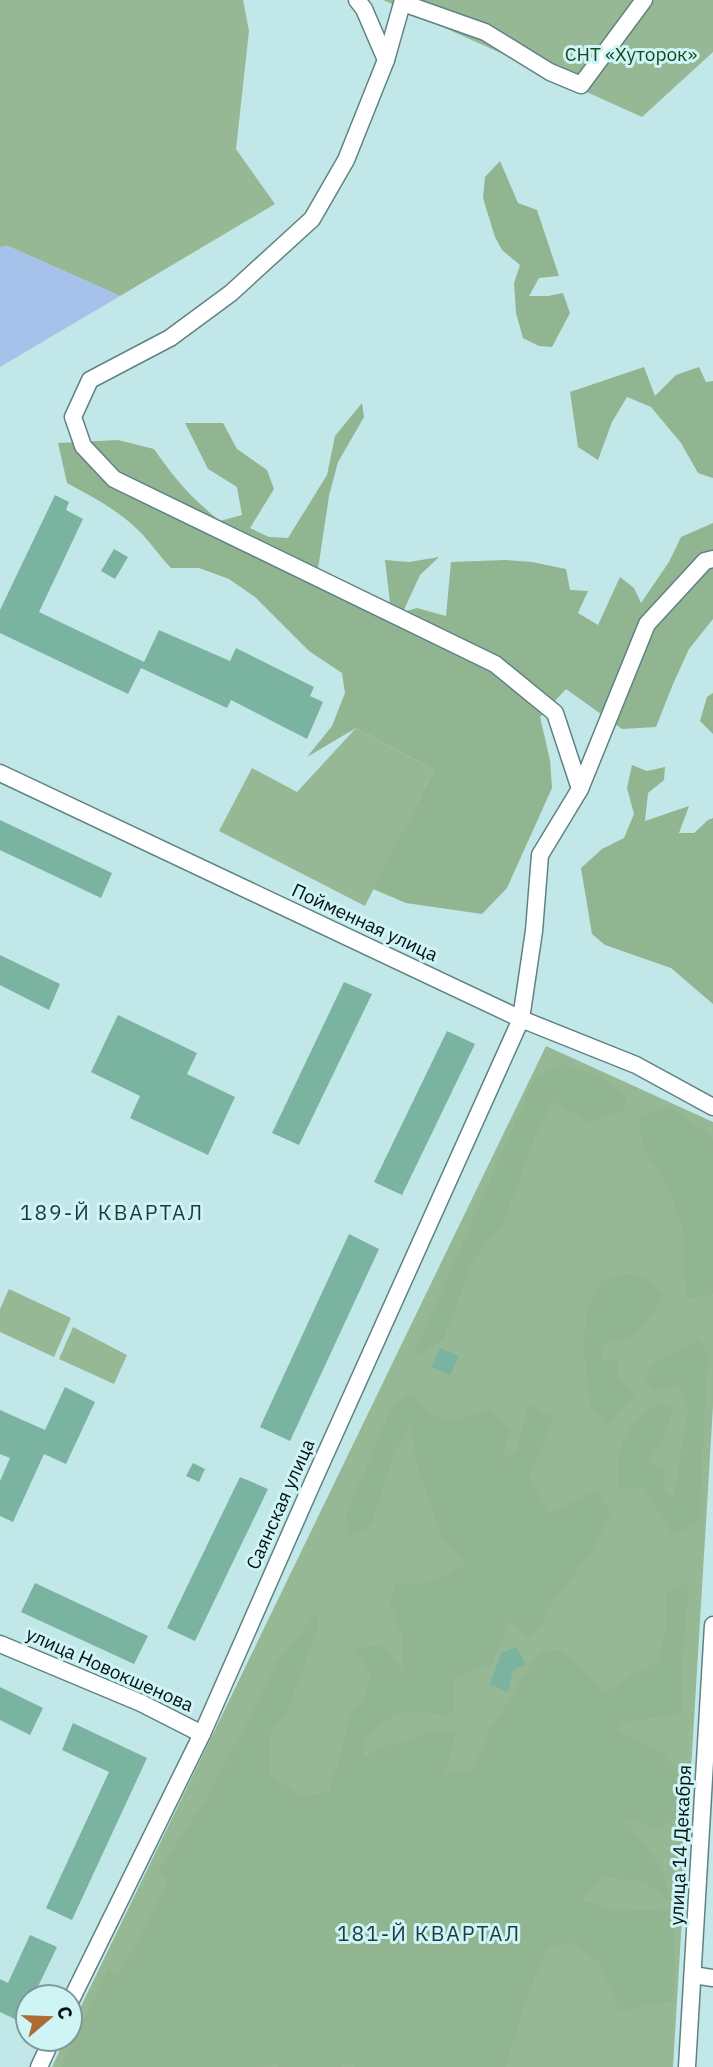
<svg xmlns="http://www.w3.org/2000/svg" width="713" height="2067" font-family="'IBM Plex Sans',sans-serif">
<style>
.green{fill:#96b895}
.forest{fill:#91b591}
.water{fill:#a6c2ea}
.building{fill:#7bb3a1}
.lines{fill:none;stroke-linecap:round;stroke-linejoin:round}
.minor-casing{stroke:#608284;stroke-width:19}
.minor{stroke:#fff;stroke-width:16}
.labels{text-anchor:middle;stroke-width:6;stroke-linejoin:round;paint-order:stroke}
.park-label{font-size:19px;fill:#154919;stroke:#cff4f6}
.street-label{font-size:19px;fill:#051112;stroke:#cff4f6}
.neighbourhood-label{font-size:21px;letter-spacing:2px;fill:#1b3c3e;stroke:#cff4f6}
</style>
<rect width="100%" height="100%" fill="#c2e7e9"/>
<!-- green -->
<g class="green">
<polygon points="0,0 243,0 249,31 236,149 275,204 120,296 8,246 0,247"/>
<polygon points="383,0 713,0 713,52 642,117"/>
<polygon points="356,728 434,770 365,906 219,831 252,768 297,792"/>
<polygon points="546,1046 713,1122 713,1406 673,2067 52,2067 65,2039 70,2039 70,2029"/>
<polygon points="9,1289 71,1318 54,1357 0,1332 0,1309"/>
<polygon points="73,1327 127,1355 114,1384 59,1359"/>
</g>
<!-- forest -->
<g class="forest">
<polygon points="500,161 518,203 537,210 559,276 539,278 529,296 548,296 563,293 570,313 552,347 539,346 523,338 516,313 514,283 520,265 502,250 495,237 483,198 485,177"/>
<polygon points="644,367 655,396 676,375 699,367 706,382 713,381 713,478 698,473 681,443 651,407 627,397 612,422 598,460 578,447 570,392"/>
<path d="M362 403 364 417 338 462 329 496 318 569 390 603 385 560 409 562 439 557 420 575 403 612 417 608 446 616 451 562 505 560 532 562 566 569 570 590 588 591 578 613 598 625 620 577 634 588 641 603 669 562 681 537 713 523V619L689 649 673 684 656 727 622 729 566 689 540 717 550 760 552 788 507 888 482 914 406 903 373 889 434 770 356 728 307 757 332 726 345 693 342 673 309 651 255 597 229 579 199 568H171C159 556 150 541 138 530 117 509 92 497 67 483L58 443 118 440 154 449C175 479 191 498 220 521L242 515 237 487 208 469 185 423H223L237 449 267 470 274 489 250 528 269 537 288 538 327 475 335 436Z"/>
<polygon points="713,693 713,734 700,721 707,697"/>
<polygon points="632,765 647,771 665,767 664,780 648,793 645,821 689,806 679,833 694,833 708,820 713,818 713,1004 671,968 605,945 592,934 581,868 602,849 624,838 634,814 627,788"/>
<polygon points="560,1064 598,1075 625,1094 625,1111 588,1122 553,1101 536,1134 502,1227 474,1259 444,1338 423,1354 415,1352 534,1079"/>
<polygon points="669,1106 703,1130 713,1139 713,1294 687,1299 683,1265 685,1237 670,1192 660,1172 645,1151 639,1125 640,1116"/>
<polygon points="629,1273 650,1280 666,1296 635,1335 603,1345 602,1359 618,1360 617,1376 636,1394 606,1426 590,1405 584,1350 586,1314 601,1282"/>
<path d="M699 1340 708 1354 699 1521 673 1535 643 1487 619 1488C615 1445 625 1427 660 1402L674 1410 661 1442 648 1461 664 1468 665 1491 674 1498 688 1407 678 1385 654 1391 645 1377 656 1362Z"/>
<path d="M413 1392 431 1415 457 1420 491 1408 511 1430 501 1458 517 1451 529 1403 554 1419 529 1476 550 1513 597 1490 612 1514 590 1554 549 1607 542 1623 528 1637 510 1620 492 1664 453 1678 455 1709 447 1716C402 1708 399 1707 365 1740L364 1758 381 1747 415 1738 434 1729 456 1733 445 1772 470 1773 491 1727 505 1707 519 1681 541 1651 561 1650 591 1678 604 1694 634 1674 656 1663C667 1636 669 1621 665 1593L689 1583 682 1666V1714L623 1722 618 1731 662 1753 682 1775 676 1819 657 1829 625 1819 663 1870 670 1902 644 1882 606 1877 581 1900 612 1909 670 1911 675 1947 674 2001 620 2011 599 1962 571 1942 548 1947 527 1997 506 2067H354L353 2065H343L341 2067H279L278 2065 257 2067H61L108 1970 119 1975 167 1882 158 1871 211 1791 276 1663 318 1612V1627L286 1715 271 1729 270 1776 302 1796 329 1792 344 1742 348 1720 366 1694 370 1672 354 1649 383 1645 402 1671V1637L390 1603 396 1584C426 1585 441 1581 466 1563L442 1539 420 1474 413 1443 412 1423 395 1451 372 1523 349 1540 346 1515 391 1408Z"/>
</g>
<!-- water -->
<polygon class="water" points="8,246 120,296 0,367 0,247"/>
<!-- building -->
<g class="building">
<polygon points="55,495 69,502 66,510 83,519 39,612 144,662 159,630 230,661 236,648 314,687 310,696 323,702 307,739 231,700 227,708 141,668 128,694 0,633 0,610"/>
<polygon points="114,549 128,557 115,579 101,571"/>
<polygon points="0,820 112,873 101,898 0,850"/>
<polygon points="0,955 60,984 49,1010 0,985"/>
<polygon points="344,982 372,994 299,1145 272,1133"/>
<polygon points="118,1015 197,1053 187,1074 235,1097 208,1155 130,1118 140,1096 91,1072"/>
<polygon points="447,1031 475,1044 402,1195 374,1182"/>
<polygon points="349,1234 379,1249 290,1441 260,1427"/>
<polygon points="440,1348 459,1356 450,1375 431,1367"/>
<polygon points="65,1387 95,1402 66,1464 44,1454 13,1522 0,1516 0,1481 10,1458 0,1454 0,1410 45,1430"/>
<polygon points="193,1463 205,1469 199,1482 186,1476"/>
<polygon points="240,1477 268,1489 195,1641 167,1628"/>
<polygon points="35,1583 148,1636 134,1664 21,1612"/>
<polygon points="517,1647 525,1665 513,1670 508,1692 490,1685 501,1653"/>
<polygon points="0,1687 43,1708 30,1735 0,1720"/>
<polygon points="73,1723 147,1758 72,1920 46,1908 109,1772 62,1750"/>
<polygon points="30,1935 57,1947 33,1997 28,1997 28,2008 21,2022 0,2012 0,1979 8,1983"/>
</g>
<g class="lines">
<defs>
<g id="minor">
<polyline points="357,0 364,9 386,60"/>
<polyline points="403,3 485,32 550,72 581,85 644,0"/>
<polyline points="0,773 521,1019 636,1065 713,1107"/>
<polyline points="580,789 647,624 705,561 713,559"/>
<polyline points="0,1644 141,1703 202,1734"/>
<polyline points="693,1975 713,1978"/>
<polyline points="70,2002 202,1734 312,1484 521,1019 534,931 540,855 580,789 555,713 495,664 114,479 83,446 73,417 90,380 170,338 231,293 312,219 346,160 386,60 403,0"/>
<polyline points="39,2067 52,2039"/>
<polyline points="687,2067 713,1625"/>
</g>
</defs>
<!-- minor casing -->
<use href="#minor" class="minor-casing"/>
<!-- minor -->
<use href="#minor" class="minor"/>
</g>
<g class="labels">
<!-- park labels -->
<g class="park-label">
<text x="631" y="61">СНТ «Хуторок»</text>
</g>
<!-- street labels -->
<g class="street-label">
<text transform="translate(365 922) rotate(25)" y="7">Пойменная улица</text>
<text transform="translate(280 1504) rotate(-66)" y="7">Саянская улица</text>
<text transform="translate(110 1669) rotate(24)" y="7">улица Новокшенова</text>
<text transform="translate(680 1845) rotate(-87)" y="7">улица 14 Декабря</text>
</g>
<!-- neighbourhood labels -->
<g class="neighbourhood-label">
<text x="112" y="1220">189-Й КВАРТАЛ</text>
<text x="429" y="1941">181-Й КВАРТАЛ</text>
</g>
</g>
<!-- north arrow -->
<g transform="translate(49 2018) rotate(71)"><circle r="33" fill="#cff4f6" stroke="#7e999b" stroke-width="2"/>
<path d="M0-5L12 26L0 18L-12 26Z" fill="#ac6c34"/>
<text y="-10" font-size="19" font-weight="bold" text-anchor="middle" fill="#051112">С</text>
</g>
</svg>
